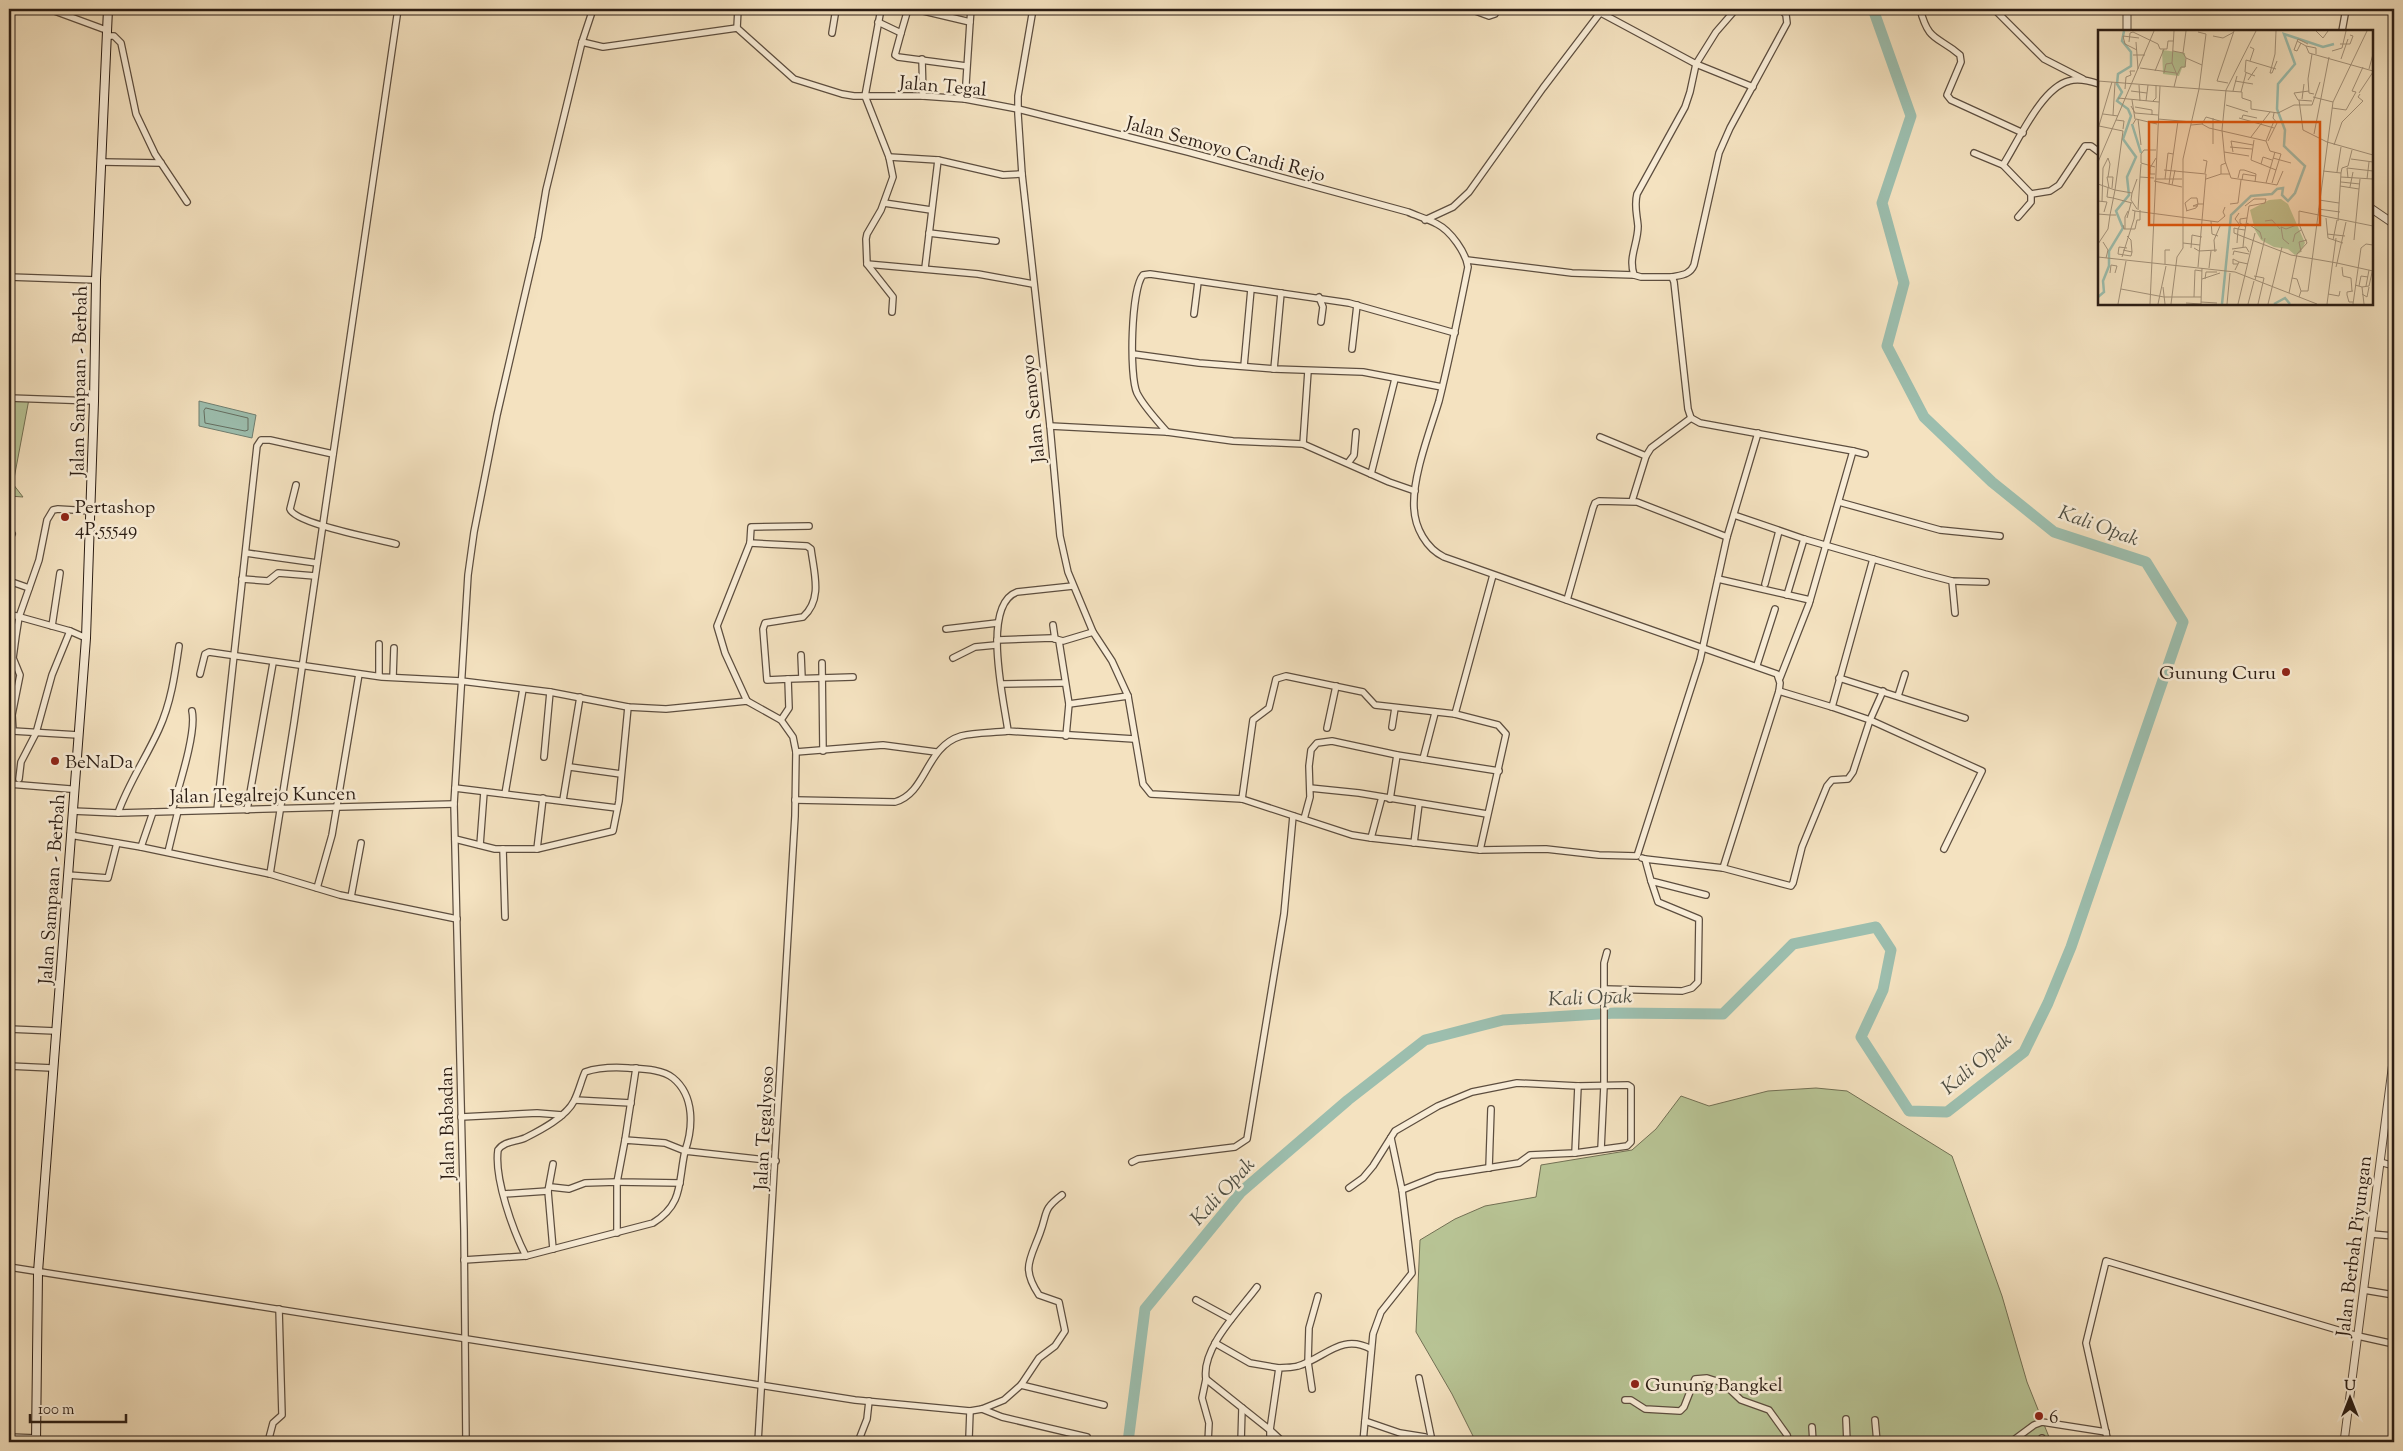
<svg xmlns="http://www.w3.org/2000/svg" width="2403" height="1451" font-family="'Sorts Mill Goudy',serif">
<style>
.green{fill:#b8c495;stroke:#727054}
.water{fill:#9cbeae;stroke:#6f7e70}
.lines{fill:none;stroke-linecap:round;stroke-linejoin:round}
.shore{stroke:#646e61;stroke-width:1}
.river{stroke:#9cbeae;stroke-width:11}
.minor-casing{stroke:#5d4e3f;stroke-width:8}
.tertiary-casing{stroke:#5d4e3f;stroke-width:9}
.secondary-casing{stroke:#2b1d14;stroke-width:10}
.minor{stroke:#f8ecd6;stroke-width:5.5}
.tertiary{stroke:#f8ecd6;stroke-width:7}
.secondary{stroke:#f8ecd6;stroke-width:8}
.poi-dot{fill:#8f2418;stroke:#f8ecd6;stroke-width:2}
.labels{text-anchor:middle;stroke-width:5;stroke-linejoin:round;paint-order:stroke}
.street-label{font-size:19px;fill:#2b1d14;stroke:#f8ecd6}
.poi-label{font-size:19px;fill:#2b1d14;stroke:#f8ecd6;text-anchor:start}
.water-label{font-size:20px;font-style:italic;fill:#4d4d42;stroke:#f8ecd6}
.inset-river{fill:none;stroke:#9cbeae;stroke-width:2.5}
.inset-road{fill:none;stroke:#a4937b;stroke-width:1}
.view{fill:#df560c;fill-opacity:0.15;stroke:#df560c;stroke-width:2.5}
.inset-edge{fill:none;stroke:#2b1d14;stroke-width:2.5}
</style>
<rect width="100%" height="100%" fill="#f4e2c0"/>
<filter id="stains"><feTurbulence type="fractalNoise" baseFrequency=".004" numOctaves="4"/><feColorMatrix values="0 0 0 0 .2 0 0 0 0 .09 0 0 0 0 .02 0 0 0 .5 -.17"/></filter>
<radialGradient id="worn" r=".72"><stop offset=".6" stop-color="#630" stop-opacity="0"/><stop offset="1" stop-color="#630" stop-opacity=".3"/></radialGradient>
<!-- green -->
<g class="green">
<polygon points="9,398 29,399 13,484 23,497 9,496"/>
<polygon points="1816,1088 1847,1091 1952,1156 2002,1296 2027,1382 2051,1442 1476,1442 1452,1394 1416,1332 1420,1240 1455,1219 1485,1206 1536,1197 1541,1165 1632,1150 1656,1129 1681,1096 1709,1106 1768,1091"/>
</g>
<!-- water -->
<polygon class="water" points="199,401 256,415 252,438 199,426"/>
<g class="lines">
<!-- shore -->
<polygon class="shore" points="206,408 248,418 248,430 245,431 205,423 204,411"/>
<!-- river -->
<polyline class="river" points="1128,1442 1145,1309 1241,1192 1348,1100 1425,1040 1503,1020 1615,1013 1723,1014 1793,944 1876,927 1891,950 1883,990 1861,1037 1909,1111 1947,1112 2024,1052 2048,1003 2071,947 2183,622 2146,562 2054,532 1992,482 1924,417 1887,346 1904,283 1882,203 1911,116 1873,9"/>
<defs>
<g id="minor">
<polyline points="49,9 106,30"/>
<polyline points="582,9 593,10"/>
<polyline points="881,9 865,96 889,157 893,177 881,210 867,234 866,239 867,264 893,297 892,312"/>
<polyline points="915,9 970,22 965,99"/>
<polyline points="1033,9 1018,96 1018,114 1022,174 1050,426 1060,536 1068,572 1093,632 1112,661 1128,696 1143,784 1151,794 1242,799 1352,835 1371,838 1480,850 1546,849 1599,855 1637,856 1700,660 1727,537 1758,433"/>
<polyline points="1470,9 1489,16 1495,14 1497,9"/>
<polyline points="1588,9 1601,13 1696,64 1753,87"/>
<path d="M1736 9 1716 32 1696 64 1690 92 1685 107 1637 194C1634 206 1637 214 1638 226 1638 244 1628 257 1634 275L1641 277H1672L1674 282 1688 409 1691 418 1700 423 1853 451 1809 604 1780 678"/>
<path d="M1920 9C1929 43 1937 35 1960 55L1961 62 1947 95 1951 100 2023 133"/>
<polyline points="1994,9 2044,59 2083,79"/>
<polyline points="878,22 901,33 908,9"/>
<polyline points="970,22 971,9"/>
<polyline points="737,28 738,9"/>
<polyline points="2342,31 2346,9"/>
<polyline points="832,33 836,9"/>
<polyline points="901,33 895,55 898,57 966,66"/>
<polyline points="106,36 114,36 121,43 136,114 155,154 187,202"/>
<path d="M582 42 603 47 737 28 794 79 842 94 854 96H923L965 99 1018 109 1188 152 1408 212C1417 216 1428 219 1437 224 1451 231 1466 253 1468 267 1459 312 1450 357 1439 401 1430 431 1412 477 1414 508 1415 528 1426 548 1444 557L1777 674 1780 683 1779 691 1723 868"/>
<polyline points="922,59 923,96"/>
<polyline points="1974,153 2003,165 2031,194 2031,202 2018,217"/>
<polyline points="889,157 938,160 1003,175 1022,174"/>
<polyline points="102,162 161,163"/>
<path d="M2003 165C2018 142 2041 88 2069 81 2078 78 2090 81 2099 84"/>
<polyline points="2031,194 2050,191 2059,185 2085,146 2091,146 2099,152"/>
<polyline points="884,203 931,210"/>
<polyline points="1425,220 1453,207 1469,192 1543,88 1603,9"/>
<polyline points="929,233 996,241"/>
<polyline points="1467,260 1572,273 1634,275"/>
<polyline points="867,264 978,274 1033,284"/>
<polyline points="925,268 938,160"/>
<polyline points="9,277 96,280"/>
<path d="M1672 277C1681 275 1690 275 1694 265L1719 153 1730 128 1787 23 1786 15 1781 9"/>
<polyline points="1319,297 1323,307 1321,322"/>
<polyline points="1194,314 1198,282"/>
<polyline points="1352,349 1357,305"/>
<polyline points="1133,354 1199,363 1274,369 1363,372 1442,387"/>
<polyline points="1244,366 1251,289"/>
<polyline points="1274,369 1281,293"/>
<polyline points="9,398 94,401"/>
<polyline points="1050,426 1167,432 1233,441 1303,444 1389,482 1415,491"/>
<path d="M1167 432C1157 420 1144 407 1137 393 1129 376 1131 289 1143 275L1150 274 1349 303 1455 333"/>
<polyline points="1600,437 1646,456"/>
<polyline points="1303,444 1308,371"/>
<polyline points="1853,451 1865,454"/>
<polyline points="1348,463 1354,455 1356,432"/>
<polyline points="1371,474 1395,379"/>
<path d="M296 485 290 509C295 524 379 539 396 544"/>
<polyline points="1632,501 1646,456 1651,448 1691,418"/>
<polyline points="1839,502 1940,530 2000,536"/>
<polyline points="1734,515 1804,539 1925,574 1952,581 1986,582"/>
<polyline points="9,540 12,534"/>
<path d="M750 543 807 546 811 549C814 573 823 599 803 617L765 623 763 629 767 680 788 679 789 708 781 720"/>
<polyline points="246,553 317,563"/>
<polyline points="1873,559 1832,707 1870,720 1982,771 1944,849"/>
<polyline points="242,579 268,581 278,573 315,576"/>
<polyline points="1718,579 1810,600"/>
<polyline points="9,581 29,588"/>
<polyline points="1952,581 1955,613"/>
<polyline points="1765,584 1779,531"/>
<path d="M1073 586 1017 592C981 605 1004 701 1008 731L1134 739"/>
<polyline points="1787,595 1804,539"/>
<polyline points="1567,600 1593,508 1595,503 1599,501 1637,502 1727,537"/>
<polyline points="9,614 70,631 86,638"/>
<polyline points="1053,625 1055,639"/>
<polyline points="52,626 60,573"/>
<polyline points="946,629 997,623"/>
<polyline points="997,640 1052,638 1063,641 1093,632"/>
<polyline points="1059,641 1069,704 1128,696"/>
<polyline points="801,655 802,678"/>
<polyline points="953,658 975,647 996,645"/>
<polyline points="822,663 823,751"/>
<polyline points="1757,665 1775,609"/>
<polyline points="200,674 205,654 209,652 382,677 461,681 550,692 628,707 666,709 747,701 781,720 793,737 796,752 795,816 758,1442"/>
<polyline points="379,676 379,644"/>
<polyline points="393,677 394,648"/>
<polyline points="1839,678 1965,718"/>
<polyline points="788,679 853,677"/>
<polyline points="1002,684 1065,683"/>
<polyline points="1779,691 1832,707"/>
<polyline points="1898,696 1905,674"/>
<polyline points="747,701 725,653 717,626 750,543 751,527 809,526"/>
<polyline points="1455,714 1493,575"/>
<polyline points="1392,727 1395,708"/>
<polyline points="1327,728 1336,686"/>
<polyline points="78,735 13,731 12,715 20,675 13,658 16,636 19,617 39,560 47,520 53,510 58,509 91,511"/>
<polyline points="1066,736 1069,704"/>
<polyline points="796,752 883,745 936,752"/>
<polyline points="544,757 550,692"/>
<polyline points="1423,759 1435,713"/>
<polyline points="570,767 621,774"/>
<polyline points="19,779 21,762 36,733 52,675 70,631"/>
<polyline points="9,784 70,789"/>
<polyline points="455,788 617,808"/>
<polyline points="1310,788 1359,793 1487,814"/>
<polyline points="505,794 523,689"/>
<polyline points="1242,799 1253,720 1269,708 1276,679 1286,676 1363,692 1375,705 1455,714 1498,725 1506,734 1480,850"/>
<polyline points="1390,799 1397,755"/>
<polyline points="563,800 580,697"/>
<path d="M795 800 895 802C927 793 925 747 961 736 976 732 993 733 1008 731"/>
<polyline points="217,810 257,446 261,440 270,440 333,454"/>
<polyline points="247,810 273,663"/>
<polyline points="72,811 118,813 454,804"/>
<path d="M172 811C178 789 197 732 192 711"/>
<path d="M118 813C128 784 146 758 159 729 171 703 175 674 179 646"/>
<polyline points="1304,819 1310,797 1309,766 1311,750 1317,743 1332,741 1397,755 1499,771"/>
<polyline points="70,835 141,847 270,874 340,895 457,919"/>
<polyline points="1371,838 1382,797"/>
<polyline points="455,839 495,849 537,849 543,798"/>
<polyline points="1414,843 1419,804"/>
<polyline points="480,845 484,792"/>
<polyline points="141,847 153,812"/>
<polyline points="503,849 505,917"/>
<polyline points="537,849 613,831 619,801 628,707"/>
<polyline points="168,852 178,811"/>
<polyline points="1642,858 1645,859 1651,881 1706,895"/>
<polyline points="1645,859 1723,868 1791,886 1793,883 1802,847 1827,786 1832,780 1848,779 1853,772 1870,720 1883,691"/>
<polyline points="270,874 294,723 398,9"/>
<polyline points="68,875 108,878 117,843"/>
<polyline points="317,888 332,835 359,674"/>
<polyline points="351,897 361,843"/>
<polyline points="1604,989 1682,991 1692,988 1698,982 1699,919 1658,902 1651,881"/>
<polyline points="9,1029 55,1031"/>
<polyline points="9,1066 52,1068"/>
<polyline points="575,1100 631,1103"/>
<polyline points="461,1117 537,1113 562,1115"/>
<polyline points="1391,1138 1402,1190"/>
<polyline points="625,1140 636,1068"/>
<polyline points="1601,1149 1604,1086 1604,963 1607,952"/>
<polyline points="1575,1153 1578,1086"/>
<polyline points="1132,1162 1138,1159 1235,1147 1247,1139 1284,914 1293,816"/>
<polyline points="2380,1162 2394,1166"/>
<polyline points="1489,1168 1491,1109"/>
<polyline points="551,1187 569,1189 585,1183 617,1182 617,1233"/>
<polyline points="1349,1188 1363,1178 1373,1166 1395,1131 1438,1106 1472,1092 1517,1083 1578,1086 1628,1085 1631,1087 1631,1142 1627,1146 1575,1153 1530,1155 1519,1163 1437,1176 1402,1190 1412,1273 1381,1312 1373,1334 1363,1442"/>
<polyline points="504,1194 548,1191"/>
<polyline points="2371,1234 2394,1236"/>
<polyline points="553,1249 548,1191 553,1164"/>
<path d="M526 1256C513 1231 494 1178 498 1150 504 1141 516 1142 525 1138 541 1130 566 1117 574 1101 579 1091 581 1081 585 1072 600 1067 613 1067 628 1068 642 1069 662 1069 673 1078 695 1096 693 1128 685 1151L665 1143 625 1140 617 1182 680 1183"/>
<path d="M464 1260 526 1256 653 1223C684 1204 678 1182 685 1151L776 1161"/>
<path d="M9 1267 855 1400 970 1411 982 1409 1004 1400 1021 1385 1039 1358 1055 1346 1065 1331 1059 1302 1039 1295C1021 1268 1030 1260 1040 1233 1048 1212 1042 1210 1062 1195"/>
<path d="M1257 1287C1240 1310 1201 1348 1206 1379L1270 1430V1442"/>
<polyline points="2364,1290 2394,1295"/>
<polyline points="1196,1300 1231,1319"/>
<polyline points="1215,1343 1250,1363 1279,1368"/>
<polyline points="1419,1378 1432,1441"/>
<polyline points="1206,1379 1202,1398 1209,1423 1208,1442"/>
<polyline points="1021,1385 1104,1405"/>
<polyline points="1312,1389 1308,1362 1309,1328 1318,1296"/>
<polyline points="1625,1400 1631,1400 1645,1409 1680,1411 1684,1407 1695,1379 1707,1378 1723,1383 1741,1400 1769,1410 1787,1435 1789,1442"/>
<polyline points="982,1409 1002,1417 1087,1437"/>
<polyline points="1846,1419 1847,1442"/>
<polyline points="1875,1420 1877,1442"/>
<polyline points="1365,1421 1400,1433 1425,1437 1435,1442"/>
<polyline points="1812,1427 1813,1442"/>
<polyline points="9,1437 36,1438"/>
<polyline points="969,1438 970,1411"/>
<polyline points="2042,1438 2043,1442"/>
<polyline points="268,1442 273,1423 282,1415 279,1309"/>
<polyline points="466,1442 464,1230 454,804 468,575 474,532 497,415 538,238 546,190 582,42 593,9"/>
<polyline points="858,1442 867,1419 869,1401"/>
<polyline points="1241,1442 1242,1408"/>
<path d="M1283 1442 1270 1430 1279 1368C1285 1367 1292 1368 1298 1366 1325 1358 1341 1333 1371 1349"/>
<polyline points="2011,1442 2034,1425 2042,1422 2106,1432"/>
<polyline points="2108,1442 2086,1343 2106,1261 2358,1336 2394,1344"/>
</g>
<g id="tertiary">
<polyline points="2127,9 2127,31"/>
<polyline points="2372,209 2394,224"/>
<polyline points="2344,1442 2394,1054"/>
</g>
<polyline id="secondary" points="36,1442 38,1272 86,638 94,401 96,280 108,9"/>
</defs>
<!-- minor casing -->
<use href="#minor" class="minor-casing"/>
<!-- tertiary casing -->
<use href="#tertiary" class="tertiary-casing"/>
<!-- secondary casing -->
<use href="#secondary" class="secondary-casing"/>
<!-- minor -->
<use href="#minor" class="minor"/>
<!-- tertiary -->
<use href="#tertiary" class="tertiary"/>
<!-- secondary -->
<use href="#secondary" class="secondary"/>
</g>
<!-- markers -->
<g class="poi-dot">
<circle cx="65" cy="517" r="5"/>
<circle cx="2286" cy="672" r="5"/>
<circle cx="55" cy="761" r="5"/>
<circle cx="1635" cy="1384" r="5"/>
<circle cx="2039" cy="1416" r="5"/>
</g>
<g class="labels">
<!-- street labels -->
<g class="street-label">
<text transform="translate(943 85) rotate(5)" y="7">Jalan Tegal</text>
<text transform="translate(1226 148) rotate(15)" y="7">Jalan Semoyo Candi Rejo</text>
<text transform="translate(78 381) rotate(-89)" y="7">Jalan Sampaan - Berbah</text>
<text transform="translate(1032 409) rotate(-96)" y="7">Jalan Semoyo</text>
<text transform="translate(263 794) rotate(-1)" y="7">Jalan Tegalrejo Kuncen</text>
<text transform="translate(51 889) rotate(-86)" y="7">Jalan Sampaan - Berbah</text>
<text transform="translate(446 1123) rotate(-91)" y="7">Jalan Babadan</text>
<text transform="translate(763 1128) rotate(-87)" y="7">Jalan Tegalyoso</text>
<text transform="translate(2353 1246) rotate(-83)" y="7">Jalan Berbah Piyungan</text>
</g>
<!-- poi labels -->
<g class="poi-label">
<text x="75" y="513">Pertashop<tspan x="75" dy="22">4P.55549</tspan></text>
<text x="2276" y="679" text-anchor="end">Gunung Curu</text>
<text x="65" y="768">BeNaDa</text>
<text x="1645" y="1391">Gunung Bangkel</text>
<text x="2049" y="1423">6</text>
</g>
<!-- water labels -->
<g class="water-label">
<text transform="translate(2099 525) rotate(20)" y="7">Kali Opak</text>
<text transform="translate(1590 997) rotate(-2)" y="7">Kali Opak</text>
<text transform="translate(1976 1063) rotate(-40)" y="7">Kali Opak</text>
<text transform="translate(1222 1191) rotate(-47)" y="7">Kali Opak</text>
</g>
</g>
<!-- overview -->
<g transform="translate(2098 30)">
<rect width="275" height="275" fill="#f4e2c0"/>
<path d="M64 20 87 23 88 37 84 38 81 46 65 44ZM183 169 190 174 207 213 202 223 197 225 190 219 176 217 163 210 157 200 152 180 171 170Z" fill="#b8c495"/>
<path class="inset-river" d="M34 94 43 123M0 267 6 262 5 251 11 236V221L25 198 18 181 31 165 29 147 38 127 25 109 33 86 30 79 19 71 24 62 19 54 20 44 33 36V22L24 11 26 1M124 274 133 185 153 166 174 164 179 159 185 158 184 165 190 171 197 163 207 136 186 116 187 100 179 79 180 54 197 34 186 4 225 17 236 14M176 274 187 268 192 274"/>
<path class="inset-road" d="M158 1 128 60 124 100 127 131 133 148 168 153 177 122M218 1 225 8 230 1M115 6 125 8 136 2M199 11 208 16 211 23 275 41M31 12 32 3 35 2 60 14 62 19H69L70 11H76M38 12 39 25H47M203 13 199 21 196 20 200 9 210 14M242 14H252L255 6 252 5M208 16 218 18V24M152 17 156 19 152 31M39 20 27 14 25 6 41 8M75 21 85 23 88 28 87 37H83L79 45M234 21 244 18 248 1M85 23 88 1M177 24 172 43H174L179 31M177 24 178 1M214 24 210 49 211 63 216 64M35 25H39L40 39M88 28 104 35M243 29 250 9M42 38 78 43M271 39 275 24M57 41 66 19M66 43 68 34 74 33M157 46 147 42 148 30 178 39M150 50 159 37M0 51 76 57 79 45 74 33 76 1M137 51 155 54M130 53 119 51 136 1M41 55 42 71M76 57 144 62V68L153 71V79L180 83 196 75H214L222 52M27 59 28 47 33 45 32 41H37M33 61 49 63M135 61 139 46M211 61 196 63 200 70 214 71M143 62 148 43M258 62 254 61 265 37M261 63 275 42M0 66 1 51M215 67 235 72M20 68 61 72M204 69 206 54M34 70 37 89M201 70 205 100 229 112 275 125M48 71 50 55M55 71 58 68V55M128 75 150 82M33 76 37 83 60 85M37 77 54 80V85M234 78 248 80 258 62M5 84 20 86M15 85 17 53M141 88 176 98M144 88 145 85 159 88M40 89 43 115M60 89 94 92M18 90 26 91 25 99M176 91 168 111 172 121 183 124 178 140M35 94 38 89 59 94M104 94 108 87 125 92M93 95 104 94 111 98 168 111M0 99 14 52M216 104 231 27M153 107 172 82M156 110 153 130 178 140 174 153M170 111 179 93 175 88 176 83M115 114V88M236 115 244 92 265 71 260 67 262 64M132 117 154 119M126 122 151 126M135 122 133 111 155 115M175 128 193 133M253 129 275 132M105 130 109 131 107 143M0 132 56 1M128 133 123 135V144H132M43 134 42 147 56 148M163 134 165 127 174 130M57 137 43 133V124L46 120H58M66 140 108 144 100 237M225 141 243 143M239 142 243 117M57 144H52V138L58 128M243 147 275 149M140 148 142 140H146L158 144 157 152M250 148 249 138 275 141M58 149H84M67 149 70 123 75 124M108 149 123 144M269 149 271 132M144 150 145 144 158 146M56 151 84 157M243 152 262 154M168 153 179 155 185 141M0 154 17 160 25 101 1 96M71 154 80 91M74 155 77 140M242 156 261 159 262 149M252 157 255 142M10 158 9 167 15 168M11 158 9 147H15L14 158M34 163 33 170 39 179M15 168 34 173M221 170 241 173M0 171 9 172 6 182M4 172 5 138 10 128 12 134 10 147M132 174 140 173 143 150M220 179 242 182M40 180 42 147M37 181 120 192 127 186 125 182 127 177M88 181 98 178 100 174H106M89 181 87 173 93 168H99L100 174 95 176H100M141 183 137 189 142 195 140 199 136 198V203L146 207 151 176 167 173 168 169H156L147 176M0 184 12 185 17 160 34 163 39 149M29 188 33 173M228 188 230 208 245 213M113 191 114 204 120 206M167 191 174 190 182 199M240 191 243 143 244 138 250 136 254 120M149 193 162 202 164 209M25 195 26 199H37L39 190H42V180M148 197 142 193V189L149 188M27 199V187L30 181M229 204 247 206M29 206 33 210 34 222M235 210 239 190M256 210 261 159M5 212 10 220 8 228M195 212 197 204 203 200M85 213 102 215M139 213 140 199 147 200M0 214 10 199 12 185H18M191 214 185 209 183 197 188 199 201 194M145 217 146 207 193 225 239 233 248 192M93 218 94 205 104 207M96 218 101 221 119 220M134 219 148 217 151 222M25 220 34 222 33 226 20 224 21 217 29 218M117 222 116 210 122 196M203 222 201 212 209 210M135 225 136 221 151 224M0 227 137 242 219 274M24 227 36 189 37 181 34 180M67 234V220H72M140 234H135V229L141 232M238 237 239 233 275 241M244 237 245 246 253 248 254 261M111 238 113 221M137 240 141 232 150 234M12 243 13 235 19 236 17 243M156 246 166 248 160 274M194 248 199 249 203 261M104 249 122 243M107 249 108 242H119M157 250 167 208M257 255 264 257 266 274M261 256 263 246 270 247M268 256 271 240M65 257 67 274M264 257 271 256 275 238M23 259 66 267H103M191 263 199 224 209 213 201 194V181L275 196M230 264 241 266 242 261M264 264 269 267 271 257M96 267 97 240 104 241M201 267 203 261H210L235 72 269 1M103 272 119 273M255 272H251L249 265V262L255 261M88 273 103 274M20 274 28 231M52 274 62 56M60 274 68 236M73 274 79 227 85 218V129L101 59 108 4 100 2M103 274 104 238M129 274 132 243M140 274 157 203M150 274 156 251M170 274 184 217M229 274 238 208M255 274 263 218 268 214 275 215"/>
<path class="view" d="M51 92H222V195H51Z"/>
<rect width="275" height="275" class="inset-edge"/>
</g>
<!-- margin -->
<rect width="2403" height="1451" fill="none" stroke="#f4e2c0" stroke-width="30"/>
<rect x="10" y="10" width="2383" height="1431" fill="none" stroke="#2b1d14" stroke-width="2.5"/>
<rect x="15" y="15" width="2373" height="1421" fill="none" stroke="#2b1d14"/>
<!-- north arrow -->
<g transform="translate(2350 1398)" stroke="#f8ecd6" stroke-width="4" paint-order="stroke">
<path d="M0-4L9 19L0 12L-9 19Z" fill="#2b1d14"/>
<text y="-8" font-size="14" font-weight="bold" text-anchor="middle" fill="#2b1d14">U</text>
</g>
<!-- scale -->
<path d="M30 1414v8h96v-8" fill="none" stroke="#2b1d14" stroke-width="2.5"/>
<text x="38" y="1414" font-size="15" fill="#2b1d14" stroke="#f8ecd6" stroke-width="4" paint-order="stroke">100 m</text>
<rect width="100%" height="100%" filter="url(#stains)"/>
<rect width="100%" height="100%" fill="url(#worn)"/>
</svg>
